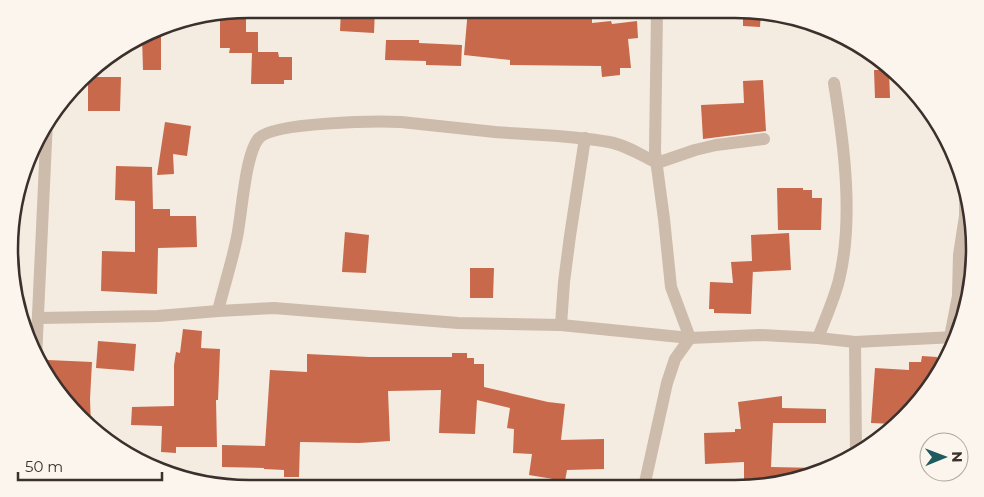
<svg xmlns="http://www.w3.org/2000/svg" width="984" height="497" font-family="Montserrat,sans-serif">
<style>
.building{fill:#c8694b}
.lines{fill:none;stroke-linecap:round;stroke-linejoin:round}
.minor{stroke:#cdbbac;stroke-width:12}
.rim{fill:none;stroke:#3b302b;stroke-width:2.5}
</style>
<rect width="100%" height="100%" fill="#f4ebe1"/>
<!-- building -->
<g class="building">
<polygon points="246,9 246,32 258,32 258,52 278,52 279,57 292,57 292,80 284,80 284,84 251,84 252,53 229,53 230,48 220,48 220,13"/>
<polygon points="341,9 375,9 374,33 340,31"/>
<polygon points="468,9 513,13 513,9 592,9 592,23 611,21 612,24 637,21 638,38 628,39 631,68 620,68 620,75 602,77 601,66 510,65 510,60 464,55"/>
<polygon points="743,9 761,12 760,27 743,26"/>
<polygon points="161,27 161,70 143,70 142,37"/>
<polygon points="386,40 419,40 419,43 462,45 461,66 426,65 426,61 385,60"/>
<polygon points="874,70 889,70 890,98 875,98"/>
<polygon points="88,77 121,77 120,111 88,111"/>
<polygon points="763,80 766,131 703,139 701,105 744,103 743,81"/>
<polygon points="165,122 191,126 187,156 173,154 174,174 157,175"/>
<polygon points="116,166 152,167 153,209 170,209 170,216 196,216 197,247 158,248 157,294 101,291 102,251 135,252 135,201 115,200"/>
<polygon points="777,188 803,188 803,190 812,190 812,198 822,198 821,230 778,230"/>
<polygon points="345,232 369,235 366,273 342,272"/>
<polygon points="789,233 791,270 753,272 753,269 751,314 714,313 714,309 709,309 710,282 733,283 731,262 752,261 751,235"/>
<polygon points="470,268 494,268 493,298 470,298"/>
<polygon points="183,329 202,331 201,348 220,349 218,400 216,400 217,447 176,447 176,453 161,452 162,426 131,425 132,407 174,406 174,365 176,352 180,353"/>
<polygon points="98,341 136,344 134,371 96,368"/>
<polygon points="452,353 467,353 467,358 474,358 474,364 484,364 484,387 548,402 565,404 561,440 604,439 604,469 567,470 565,481 529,475 532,454 513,453 514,429 507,428 510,408 477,400 475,434 439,433 441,390 388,391 390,441 359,443 300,442 299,477 284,477 284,470 264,469 264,468 222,467 222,445 265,446 270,370 307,372 307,354 369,357 452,357"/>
<polygon points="922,356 937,357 936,372 894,424 871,423 875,368 909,370 909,362 921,362"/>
<polygon points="48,360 92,362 90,399 91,427 79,418 49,376"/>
<polygon points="782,396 782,408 826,409 826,423 773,423 771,467 818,468 818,472 767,486 744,486 744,462 705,464 704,433 735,432 735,429 741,429 738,402"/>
</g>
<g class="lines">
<!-- minor -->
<g class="minor">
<polyline points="657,9 655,152 664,219 671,287 690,338"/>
<path d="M218 311C224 286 232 262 237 237 242 213 245 154 259 138 274 122 377 121 401 122 432 125 464 129 495 132 533 135 572 135 609 142 626 145 641 155 657 163L695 150 716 145 764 139"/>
<polyline points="38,318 158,316 218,311 274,308 458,323 561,325 690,338 760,335 818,338 855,342 955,337"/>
<polyline points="561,325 564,282 570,236 585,138"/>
<polyline points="950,337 958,296 959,255 965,216 965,190"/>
<path d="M818 338C825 319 834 300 839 280 854 219 844 144 834 83"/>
<polyline points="855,342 856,454"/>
<polyline points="36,358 47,120"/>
<polyline points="644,487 667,383 675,359 690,338"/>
</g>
</g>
<!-- crop -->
<path d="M0 0H984V497H0ZM249 18H735A231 231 0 0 1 966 249V249A231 231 0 0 1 735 480H249A231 231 0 0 1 18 249V249A231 231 0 0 1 249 18Z" fill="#fbf5ee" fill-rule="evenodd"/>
<path class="rim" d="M249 18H735A231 231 0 0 1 966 249V249A231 231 0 0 1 735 480H249A231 231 0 0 1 18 249V249A231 231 0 0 1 249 18Z"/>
<!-- north arrow -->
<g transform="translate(944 457) rotate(89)"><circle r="24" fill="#fbf5ee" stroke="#aea6a0"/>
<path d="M0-4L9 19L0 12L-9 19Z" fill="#1f5a5e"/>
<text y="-8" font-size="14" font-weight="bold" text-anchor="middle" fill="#3b302b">N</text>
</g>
<!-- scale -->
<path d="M18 472v8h144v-8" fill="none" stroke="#3b302b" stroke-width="2.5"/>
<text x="25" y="472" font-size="15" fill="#3b302b" stroke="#fbf5ee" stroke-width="4" paint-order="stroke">50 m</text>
</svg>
